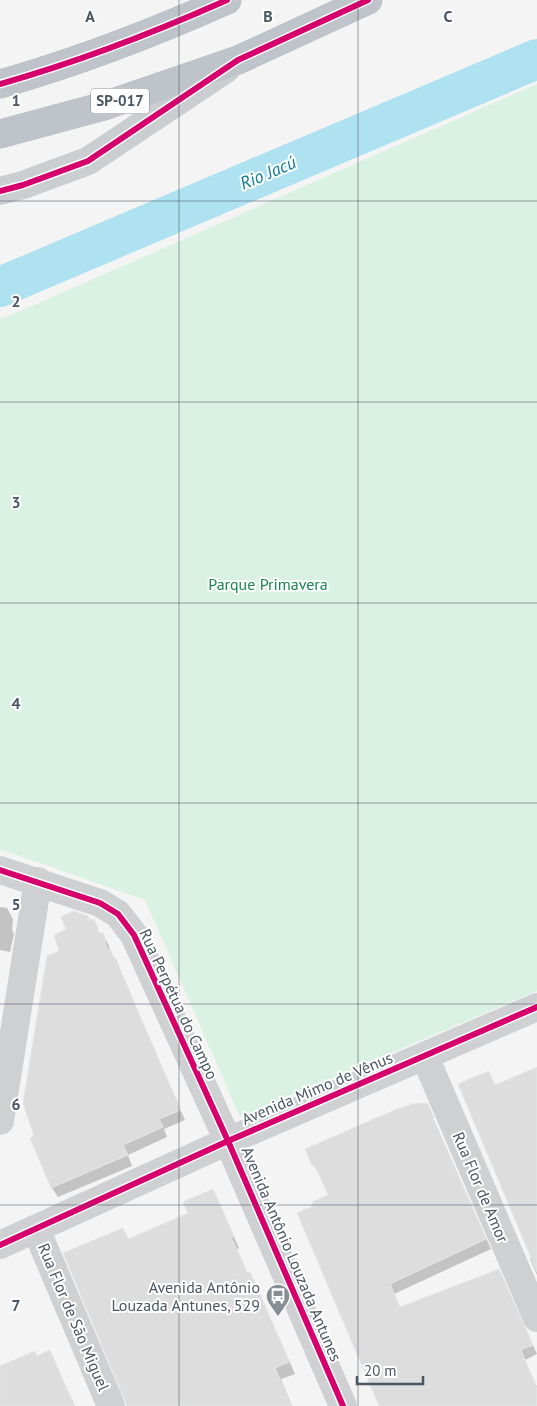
<svg xmlns="http://www.w3.org/2000/svg" width="537" height="1406" font-family="'PT Sans',sans-serif">
<style>
.green{fill:#d9f2e3}
.shadow{fill:#0003}
.lines{fill:none;stroke-linecap:round;stroke-linejoin:round}
.river{stroke:#aee2f0;stroke-width:40}
.building{fill:#ddddde;stroke:#e5e6e7}
.highway-casing{stroke:#b9bec3;stroke-width:29}
.minor{stroke:#ced0d2;stroke-width:28}
.major{stroke:#caced1;stroke-width:28}
.highway{stroke:#bec4c9;stroke-width:28}
.cycleway-casing{stroke:#fff;stroke-width:9}
.cycleway{stroke:#d6006c;stroke-width:6}
.grid{fill:none;stroke:#4a5661;stroke-width:1;stroke-opacity:0.55}
.labels{text-anchor:middle;stroke-width:4;stroke-linejoin:round;paint-order:stroke}
.shield{fill:#fff;stroke:#808990;stroke-width:1}
.shield-label{font-size:15px;font-weight:bold;fill:#4a5661}
.park-label{font-size:16px;fill:#17864f;stroke:#fff}
.street-label{font-size:16px;fill:#4a5661;stroke:#fff}
.poi-label{font-size:16px;fill:#4a5661;stroke:#fff;text-anchor:end}
.water-label{font-size:18px;font-style:italic;fill:#0c7c9b;stroke:#fff}
.grid-label{font-size:16px;text-anchor:middle;font-weight:bold;fill:#4a5661;stroke:#fff;stroke-width:4;stroke-linejoin:round;paint-order:stroke}
</style>
<rect width="100%" height="100%" fill="#f4f4f4"/>
<!-- green -->
<polygon class="green" points="537,84 537,991 240,1117 145,900 0,849 0,319 18,312"/>
<!-- shadow -->
<g class="shadow">
<polygon points="0,907 7,908 13,919 12,930 14,934 10,952 0,950"/>
<polygon points="88,917 90,921 93,921 101,935 103,934 108,944 110,950 116,960 185,1120 164,1129 167,1137 128,1155 132,1166 58,1197 52,1188 36,1137 60,952"/>
<polygon points="537,1067 537,1275 530,1259 532,1258 488,1072 495,1086"/>
<polygon points="427,1105 491,1249 394,1294 400,1308 504,1280 537,1354 525,1360 537,1387 537,1406 381,1406 315,1207 330,1196 321,1174 319,1175 314,1165"/>
<polygon points="213,1190 239,1248 237,1249 248,1274 249,1274 256,1285 295,1374 281,1379 292,1406 129,1406 123,1229 129,1240 190,1214"/>
<polygon points="50,1352 75,1406 0,1406 0,1367 37,1357"/>
</g>
<g class="lines">
<!-- river -->
<polyline class="river" points="0,287 537,59"/>
</g>
<!-- building -->
<g class="building">
<polygon points="73,911 88,916 89,920 94,919 100,934 103,932 107,950 110,949 181,1110 159,1119 163,1127 123,1145 128,1155 51,1188 30,1138 34,1136 23,1103 47,956 59,951 54,935 66,929 61,917"/>
<polygon points="537,1067 537,1272 458,1084 489,1071 495,1085"/>
<polygon points="423,1103 428,1104 434,1118 432,1119 486,1239 390,1284 400,1307 499,1269 533,1345 521,1350 537,1389 537,1406 379,1406 297,1213 313,1206 312,1202 328,1195 315,1165 312,1166 305,1149 397,1109 412,1104"/>
<polygon points="213,1189 234,1236 231,1237 247,1273 250,1272 289,1362 275,1368 291,1406 127,1406 63,1253 123,1228 128,1239 188,1213 183,1202"/>
<polygon points="50,1350 74,1406 0,1406 0,1366 35,1351 37,1356"/>
</g>
<g class="lines">
<defs>
<g id="highway">
<path d="M0 84C78 62 153 33 227 0"/>
<polyline points="0,134 104,106 238,60 368,0"/>
</g>
</defs>
<!-- highway casing -->
<use href="#highway" class="highway-casing"/>
<!-- minor -->
<g class="minor">
<polyline points="0,870 100,903 118,914 134,935 228,1141 343,1406"/>
<polyline points="425,1057 537,1318"/>
<polyline points="0,1121 38,881"/>
<polyline points="36,1229 111,1406"/>
<polyline points="0,1245 228,1141 537,1007"/>
</g>
<!-- major -->
<polyline class="major" points="0,191 23,185 88,161 226,69"/>
<!-- highway -->
<use href="#highway" class="highway"/>
<defs>
<g id="cycleway">
<path d="M0 84C78 62 153 33 227 0"/>
<polyline points="0,191 23,185 88,161 238,60 368,0"/>
<polyline points="0,870 100,903 118,914 134,935 228,1141 343,1406"/>
<polyline points="0,1245 228,1141 537,1007"/>
</g>
</defs>
<!-- cycleway casing -->
<use href="#cycleway" class="cycleway-casing"/>
<!-- cycleway -->
<use href="#cycleway" class="cycleway"/>
</g>
<!-- grid -->
<path class="grid" d="M179 0V1406M358 0V1406M0 201H537M0 402H537M0 603H537M0 803H537M0 1004H537M0 1205H537"/>
<!-- icons -->
<defs>
<symbol id="bus-pin" viewBox="-11 -11 22 30"><path d="M0 17L-7.5 6A9.5 9.5 0 1 1 7.5 6Z" fill="#868d94" stroke="#fff"/><path d="M-5-6H5V4H4V6H2V4H-2V6H-4V4H-5ZM-3.5-4V0h7V-4ZM-3.5 1.2v1.5H-2V1.2ZM2 1.2v1.5H3.5V1.2Z" fill="#fff"/></symbol>
</defs>
<g fill-rule="evenodd">
<use href="#bus-pin" x="264" y="1282" width="28" height="38"/>
</g>
<g class="labels">
<!-- shield labels -->
<rect class="shield" x="91" y="88.5" width="58" height="25" rx="4"/>
<g class="shield-label">
<text x="120" y="106">SP-017</text>
</g>
<!-- park labels -->
<g class="park-label">
<text x="268" y="590">Parque Primavera</text>
</g>
<!-- street labels -->
<g class="street-label">
<text transform="translate(179 1004) rotate(65)" y="6">Rua Perpétua do Campo</text>
<text transform="translate(317 1088) rotate(-23)" y="6">Avenida Mimo de Vênus</text>
<text transform="translate(481 1187) rotate(67)" y="6">Rua Flor de Amor</text>
<text transform="translate(292 1254) rotate(67)" y="6">Avenida Antônio Louzada Antunes</text>
<text transform="translate(74 1317) rotate(67)" y="6">Rua Flor de São Miguel</text>
</g>
<!-- poi labels -->
<g class="poi-label">
<text x="260" y="1293">Avenida Antônio<tspan x="260" dy="18">Louzada Antunes, 529</tspan></text>
</g>
<!-- water labels -->
<g class="water-label">
<text transform="translate(268 173) rotate(-23)" y="6">Rio Jacú</text>
</g>
</g>
<g class="grid-label">
<text x="90" y="22">A</text>
<text x="268" y="22">B</text>
<text x="448" y="22">C</text>
<text x="16" y="106">1</text>
<text x="16" y="307">2</text>
<text x="16" y="508">3</text>
<text x="16" y="709">4</text>
<text x="16" y="910">5</text>
<text x="16" y="1110">6</text>
<text x="16" y="1311">7</text>
</g>
<!-- scale -->
<path d="M357 1376v8h66v-8" fill="none" stroke="#4a5661" stroke-width="2.5"/>
<text x="364" y="1376" font-size="15" fill="#4a5661" stroke="#ffffff" stroke-width="4" paint-order="stroke">20 m</text>
</svg>
